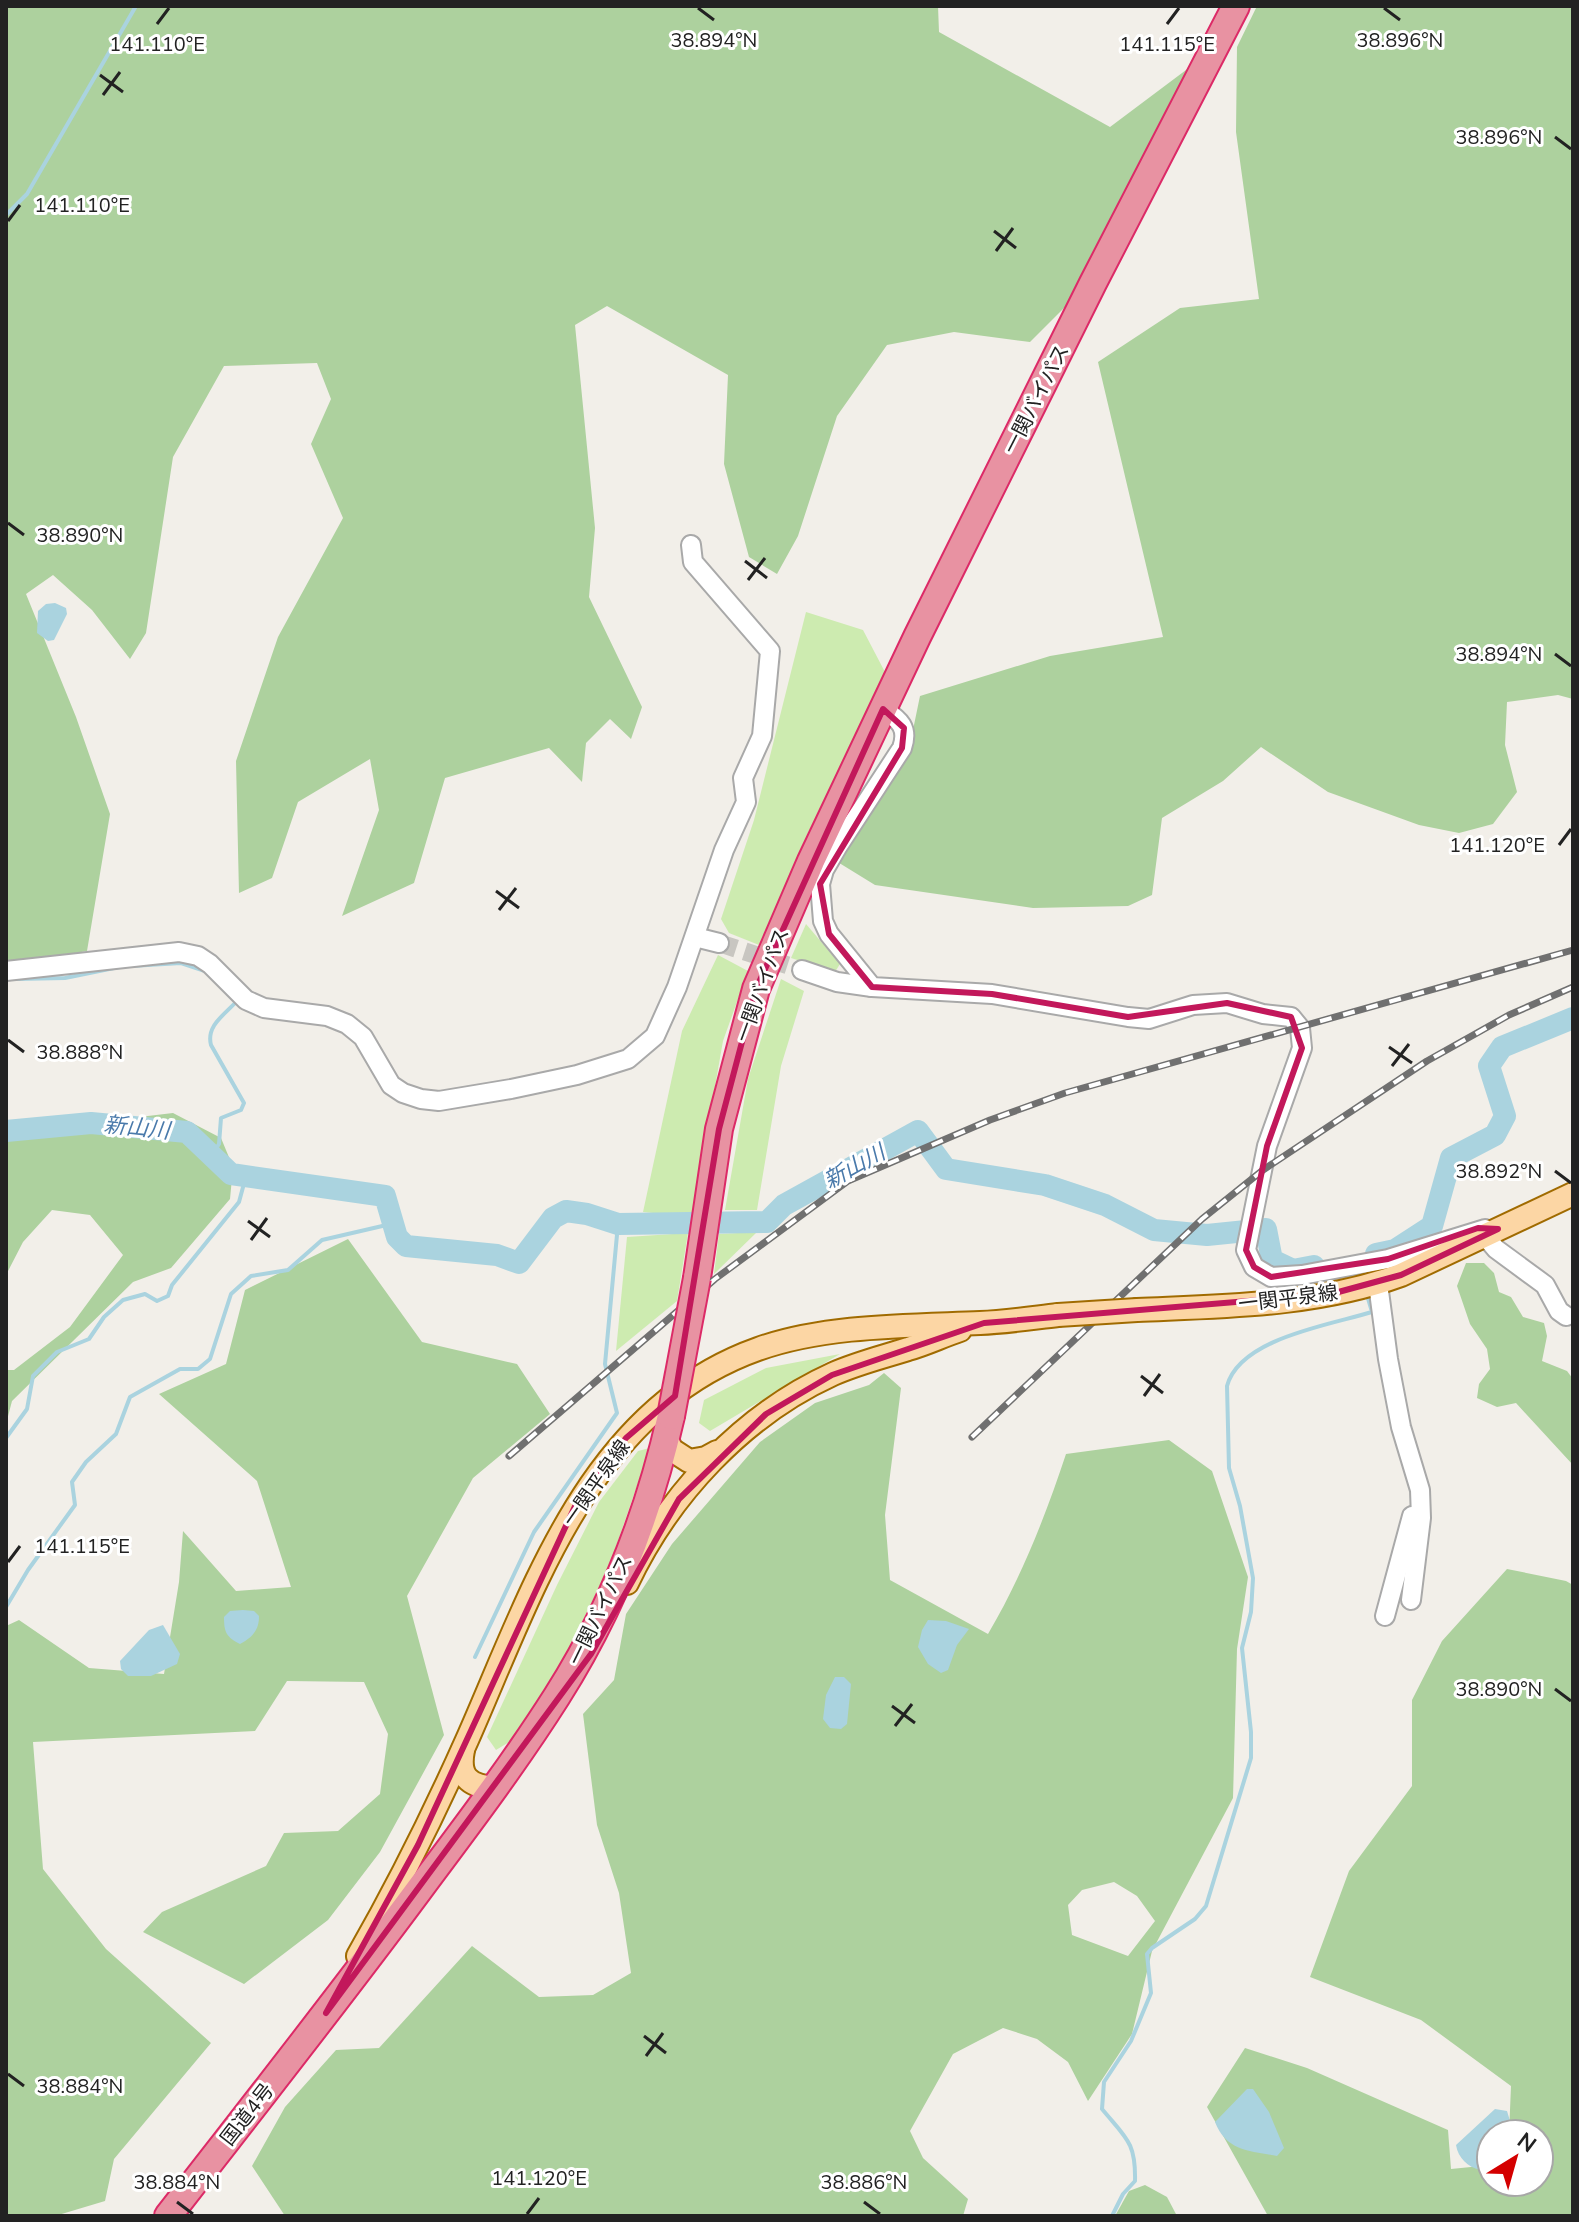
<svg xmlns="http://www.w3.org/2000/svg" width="1579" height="2222" font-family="'Nunito Sans','Noto Sans JP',sans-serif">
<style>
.grass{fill:#cdebb0}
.forest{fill:#add19e;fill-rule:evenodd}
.water{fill:#aad3df}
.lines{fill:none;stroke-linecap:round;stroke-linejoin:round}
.stream{stroke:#aad3df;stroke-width:4}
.river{stroke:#aad3df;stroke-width:22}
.minor-tunnel{stroke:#c8c6c1;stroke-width:18;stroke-dasharray:18 9;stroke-linecap:butt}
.minor-casing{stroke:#a9a9a9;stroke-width:22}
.major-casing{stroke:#a06b00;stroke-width:26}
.highway-casing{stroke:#dc2a67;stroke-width:30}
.minor{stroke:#fff;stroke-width:18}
.major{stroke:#fcd6a4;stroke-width:22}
.highway{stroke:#e892a2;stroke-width:26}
.rail-casing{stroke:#707070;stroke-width:7}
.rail{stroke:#fff;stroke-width:4;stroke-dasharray:12;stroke-linecap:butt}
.major-bridge-casing{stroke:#a06b00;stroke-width:26;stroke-linecap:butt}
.highway-bridge-casing{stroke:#dc2a67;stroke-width:30;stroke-linecap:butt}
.major-bridge{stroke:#fcd6a4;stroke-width:22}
.highway-bridge{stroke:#e892a2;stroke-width:26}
.marked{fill:none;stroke:#c2185b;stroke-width:6;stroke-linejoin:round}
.ticks{fill:none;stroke:#222;stroke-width:3}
.labels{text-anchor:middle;stroke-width:6;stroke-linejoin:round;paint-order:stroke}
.street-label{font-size:20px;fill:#222;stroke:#fff}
.water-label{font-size:22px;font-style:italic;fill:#4a7aab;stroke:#fff}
.ticks-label{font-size:20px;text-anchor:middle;fill:#222;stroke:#fff;stroke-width:6;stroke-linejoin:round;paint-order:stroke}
</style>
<rect width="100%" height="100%" fill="#f2efe9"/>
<!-- grass -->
<g class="grass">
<polygon points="806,612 863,630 886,674 805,839 759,945 729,933 721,919 754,820"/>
<polygon points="806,924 840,964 835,972 791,958"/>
<polygon points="718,955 748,971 723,1041 692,1217 643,1212 682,1031"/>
<polygon points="781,979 804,991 781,1066 757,1210 725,1210 748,1079"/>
<polygon points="757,1232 714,1274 719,1234"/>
<polygon points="688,1233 677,1301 616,1351 627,1237"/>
<polygon points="840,1354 710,1431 699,1423 704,1400 766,1368"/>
<polygon points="650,1448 609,1567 556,1675 516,1738 496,1750 487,1737 557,1585 599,1502 638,1451"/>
</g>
<!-- forest -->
<g class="forest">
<polygon points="6,6 938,6 939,32 1110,127 1190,67 1069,303 1030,342 954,332 887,345 837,416 798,536 777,574 749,557 724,464 728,375 607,306 575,325 595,528 589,597 642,707 631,739 610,719 586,743 582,782 549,748 445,778 414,883 342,916 379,810 370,759 298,802 272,878 239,893 236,761 278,637 343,518 311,444 331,399 317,363 224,366 173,457 146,633 130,659 92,610 53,575 26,594 76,717 110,814 87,951 6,965"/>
<polygon points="1257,6 1573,6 1573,699 1558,695 1507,702 1505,745 1517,792 1493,824 1459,833 1419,825 1328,792 1261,747 1223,781 1162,818 1152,895 1128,906 1033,908 875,885 836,861 914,745 914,725 920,696 1050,656 1163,637 1098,362 1180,308 1259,299 1236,132 1237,47"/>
<polygon points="173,1113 221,1138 233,1167 230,1199 171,1268 133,1282 12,1401 6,1424 6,1370 14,1370 70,1327 123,1255 90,1215 52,1210 23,1242 6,1275 6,1131 87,1129 131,1118"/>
<polygon points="348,1239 422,1342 517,1364 550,1414 473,1478 407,1596 444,1735 380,1852 328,1920 244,1984 143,1932 162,1912 266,1866 284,1833 338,1831 380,1794 388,1734 364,1682 287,1681 255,1731 33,1742 43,1869 106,1949 211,2043 114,2159 105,2201 55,2216 6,2216 6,1626 19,1620 89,1668 164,1674 179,1582 183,1531 236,1591 291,1587 257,1481 159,1394 226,1364 245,1290"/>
<polygon points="1466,1263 1484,1263 1494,1273 1499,1292 1511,1297 1523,1317 1544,1323 1547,1336 1542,1361 1567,1371 1573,1379 1573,1465 1516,1403 1497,1407 1477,1398 1479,1384 1490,1369 1487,1349 1470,1324 1457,1286"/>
<path d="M884 1373 901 1388 885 1515 890 1580 988 1634C1022 1576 1045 1517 1066 1454L1169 1440 1212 1471 1248 1577 1237 1649 1233 1798 1152 1951 1132 2034 1088 2101 1068 2062 1037 2039 1003 2028 953 2054 910 2131 923 2158 968 2199 963 2216H285L252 2166 285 2107 336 2050 379 2048 472 1946 539 1997 593 1995 631 1973 619 1893 597 1825 583 1714 614 1680 626 1614 672 1544 760 1442 815 1403 869 1385ZM1114 1882 1137 1896 1155 1921 1128 1956 1072 1935 1068 1905 1082 1890Z"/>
<polygon points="1507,1569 1566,1581 1573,1585 1573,2216 1268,2216 1207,2107 1245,2048 1307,2068 1448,2130 1451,2169 1491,2165 1491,2182 1539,2182 1539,2134 1509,2134 1511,2086 1421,2020 1310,1977 1349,1871 1412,1786 1412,1700 1442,1641"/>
<polygon points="1145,2185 1167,2197 1177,2216 1115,2216 1129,2191"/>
</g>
<!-- water -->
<g class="water">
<polygon points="55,603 66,608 67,614 54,640 48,641 37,633 38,611 46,604"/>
<path d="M243 1610 254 1611 259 1616C259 1631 252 1637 240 1644 226 1637 224 1632 224 1617L230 1611Z"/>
<polygon points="928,1620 946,1621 969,1629 957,1645 948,1670 941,1673 928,1664 918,1647 922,1630"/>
<polygon points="163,1625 180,1654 177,1664 151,1676 128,1676 121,1669 120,1661 149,1630"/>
<polygon points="835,1677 844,1677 851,1684 847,1724 841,1729 830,1728 823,1719 826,1695"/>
<path d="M1247 2089H1253L1269 2112 1284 2148 1277 2156C1250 2151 1226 2151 1215 2122Z"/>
<path d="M1495 2109 1507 2111 1514 2134H1491V2165L1480 2170C1468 2167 1458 2158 1456 2145Z"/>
</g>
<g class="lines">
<!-- stream -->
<g class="stream">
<polyline points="6,215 27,194 136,6"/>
<polyline points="131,966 181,963 205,971"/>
<polyline points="16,979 65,978 119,967"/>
<path d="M211 1156 219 1144 221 1118 241 1110 244 1103 211 1045C206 1026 224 1015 236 1002L228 994"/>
<polyline points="6,1438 27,1409 33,1376 57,1352 89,1339 104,1317 123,1300 145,1294 157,1301 168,1296 172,1285 239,1202 246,1176"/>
<polyline points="6,1607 28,1570 75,1505 72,1482 86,1462 116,1434 130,1397 180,1369 198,1369 210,1359 231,1294 251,1276 288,1270 322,1240 391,1224"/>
<polyline points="475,1657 534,1532 617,1413 605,1364 618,1224"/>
<path d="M1112 2216 1123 2194 1135 2181C1136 2142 1126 2138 1102 2109L1104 2082 1131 2041 1151 1993 1147 1954 1152 1948 1195 1919 1206 1906 1251 1758V1732L1242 1648 1251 1612 1253 1578 1240 1506 1229 1468 1227 1386C1240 1338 1330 1325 1372 1312L1367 1295"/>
</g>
<!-- river -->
<g class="river">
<polyline points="6,1131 91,1123 187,1132 231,1174 385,1196 397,1237 406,1246 497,1255 519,1263 553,1218 566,1211 587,1214 618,1224 767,1222 784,1205 918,1131 946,1169 1045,1185 1105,1205 1154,1230 1207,1235 1266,1229 1272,1260 1293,1270 1314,1266"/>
<polyline points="1376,1254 1395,1250 1432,1226 1451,1158 1495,1135 1505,1116 1489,1066 1502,1047 1573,1018"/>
</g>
<!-- minor-tunnel -->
<polyline class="minor-tunnel" points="719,943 802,970"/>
<defs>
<g id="minor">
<path d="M883 709C900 720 909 728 902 748L838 846 824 870 820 884 823 921 829 934 872 987 992 994 1128 1017 1149 1019 1193 1005 1227 1003 1263 1014 1291 1017 1300 1028 1302 1048 1267 1146 1246 1250 1254 1267 1271 1277 1302 1275 1388 1259 1485 1229"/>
<polyline points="695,937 719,943"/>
<polyline points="802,970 837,982 872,987"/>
<polyline points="6,971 179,952 198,956 210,964 246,1000 264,1008 327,1016 347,1024 363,1037 391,1085 403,1093 421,1099 439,1101 511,1089 577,1075 628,1059 655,1036 677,987 724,850 746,802 743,778 762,736 770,651 693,562 691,545"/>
<polyline points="1485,1236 1496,1249 1545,1285 1559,1311 1566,1316"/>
<polyline points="1378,1284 1388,1359 1401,1427 1420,1490 1421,1518 1411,1600"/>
<polyline points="1385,1616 1412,1516"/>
</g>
<g id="major">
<path d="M1137 1310C1225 1306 1316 1306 1401 1275L1573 1194"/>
<polyline points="666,1439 672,1450 689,1461 706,1458 717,1452"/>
<path d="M627 1583C669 1494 743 1415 833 1374 858 1363 883 1357 908 1349 926 1344 942 1336 960 1330"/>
<path d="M463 1750C458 1776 468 1786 494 1788"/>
<path d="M358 1956C398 1886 434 1814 467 1740 533 1591 589 1409 758 1349 825 1325 909 1326 980 1323 1006 1322 1032 1318 1058 1315"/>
</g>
<g id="highway">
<polyline points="697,1278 719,1129 756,989 811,861 917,637 1093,283 1236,6"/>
<path d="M168 2216C255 2104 343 1993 427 1879 472 1819 517 1759 557 1696 611 1611 649 1513 671 1416"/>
</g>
</defs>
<!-- minor casing -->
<use href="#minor" class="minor-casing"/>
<!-- major casing -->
<use href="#major" class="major-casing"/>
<!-- highway casing -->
<use href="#highway" class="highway-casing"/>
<!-- minor -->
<use href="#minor" class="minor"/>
<!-- major -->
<use href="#major" class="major"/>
<!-- highway -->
<use href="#highway" class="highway"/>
<defs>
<g id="rail">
<polyline points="972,1437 1202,1219 1263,1170 1427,1061 1509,1015 1573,987"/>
<polyline points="509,1456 715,1279 848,1181 990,1120 1065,1093 1573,950"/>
</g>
</defs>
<!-- rail casing -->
<use href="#rail" class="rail-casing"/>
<!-- rail -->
<use href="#rail" class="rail"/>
<defs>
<polyline id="major-bridge" points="1058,1315 1137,1310"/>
<polyline id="highway-bridge" points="671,1416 697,1278"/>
</defs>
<!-- major-bridge casing -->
<use href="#major-bridge" class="major-bridge-casing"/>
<!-- highway-bridge casing -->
<use href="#highway-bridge" class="highway-bridge-casing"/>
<!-- major-bridge -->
<use href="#major-bridge" class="major-bridge"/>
<!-- highway-bridge -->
<use href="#highway-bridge" class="highway-bridge"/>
</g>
<!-- marked area -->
<path class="marked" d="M883 709 904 728 902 748 820 884 829 934 872 987 992 994 1128 1017 1227 1003 1291 1017 1302 1048 1267 1146 1246 1250 1254 1267 1271 1277 1388 1259 1478 1228 1498 1229 1401 1275 1331 1294 984 1323 832 1375 766 1414 679 1499 591 1654 326 2013 418 1845 577 1502 626 1438 675 1396 719 1129 756 989Z"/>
<!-- ticks -->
<path class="ticks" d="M698 8 714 20M1384 8 1400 20M157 24 169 8M1167 24 1179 8M100 75 123 92M103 95 120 72M1555 137 1571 149M8 221 20 205M994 231 1016 248M996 251 1013 228M8 523 24 535M745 561 767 578M748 580 765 558M1555 654 1571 666M1559 845 1571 829M496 891 519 908M499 910 516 888M8 1040 24 1052M1389 1047 1412 1063M1392 1066 1409 1044M1555 1171 1571 1183M248 1221 270 1237M251 1240 267 1218M1141 1376 1163 1393M1144 1396 1160 1374M8 1562 20 1546M1555 1689 1571 1701M892 1706 915 1723M895 1726 912 1704M644 2036 666 2053M646 2056 663 2033M8 2074 24 2086M177 2202 193 2214M864 2202 880 2214M527 2214 539 2198"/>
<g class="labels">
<!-- street labels -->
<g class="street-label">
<text transform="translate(1036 399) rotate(-63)" y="7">一関バイパス</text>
<text transform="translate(762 985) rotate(-70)" y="7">一関バイパス</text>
<text transform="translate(1288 1298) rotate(-7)" y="7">一関平泉線</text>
<text transform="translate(596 1483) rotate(-55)" y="7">一関平泉線</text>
<text transform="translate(600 1610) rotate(-64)" y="7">一関バイパス</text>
<text transform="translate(247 2114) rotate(-52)" y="7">国道4号</text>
</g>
<!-- water labels -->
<g class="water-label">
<text transform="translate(137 1127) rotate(6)" y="8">新山川</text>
<text transform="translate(854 1166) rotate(-29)" y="8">新山川</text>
</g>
</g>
<g class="ticks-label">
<text x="714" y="47">38.894°N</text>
<text x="1400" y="47">38.896°N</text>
<text x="157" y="51">141.110°E</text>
<text x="1167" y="51">141.115°E</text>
<text x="1499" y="144">38.896°N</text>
<text x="82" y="212">141.110°E</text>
<text x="80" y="542">38.890°N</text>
<text x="1499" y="661">38.894°N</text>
<text x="1497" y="852">141.120°E</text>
<text x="80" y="1059">38.888°N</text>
<text x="1499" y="1178">38.892°N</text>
<text x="82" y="1553">141.115°E</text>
<text x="1499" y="1696">38.890°N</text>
<text x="80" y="2093">38.884°N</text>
<text x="539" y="2185">141.120°E</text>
<text x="177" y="2189">38.884°N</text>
<text x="864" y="2189">38.886°N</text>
</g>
<!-- border -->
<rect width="1579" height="2222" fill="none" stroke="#222222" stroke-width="16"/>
<!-- north arrow -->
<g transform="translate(1515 2158) rotate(37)"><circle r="38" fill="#ffffff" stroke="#a7a7a7" stroke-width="2"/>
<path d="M0-6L14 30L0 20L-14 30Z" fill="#d40000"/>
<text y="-12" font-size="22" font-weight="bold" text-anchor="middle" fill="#222222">N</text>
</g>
</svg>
